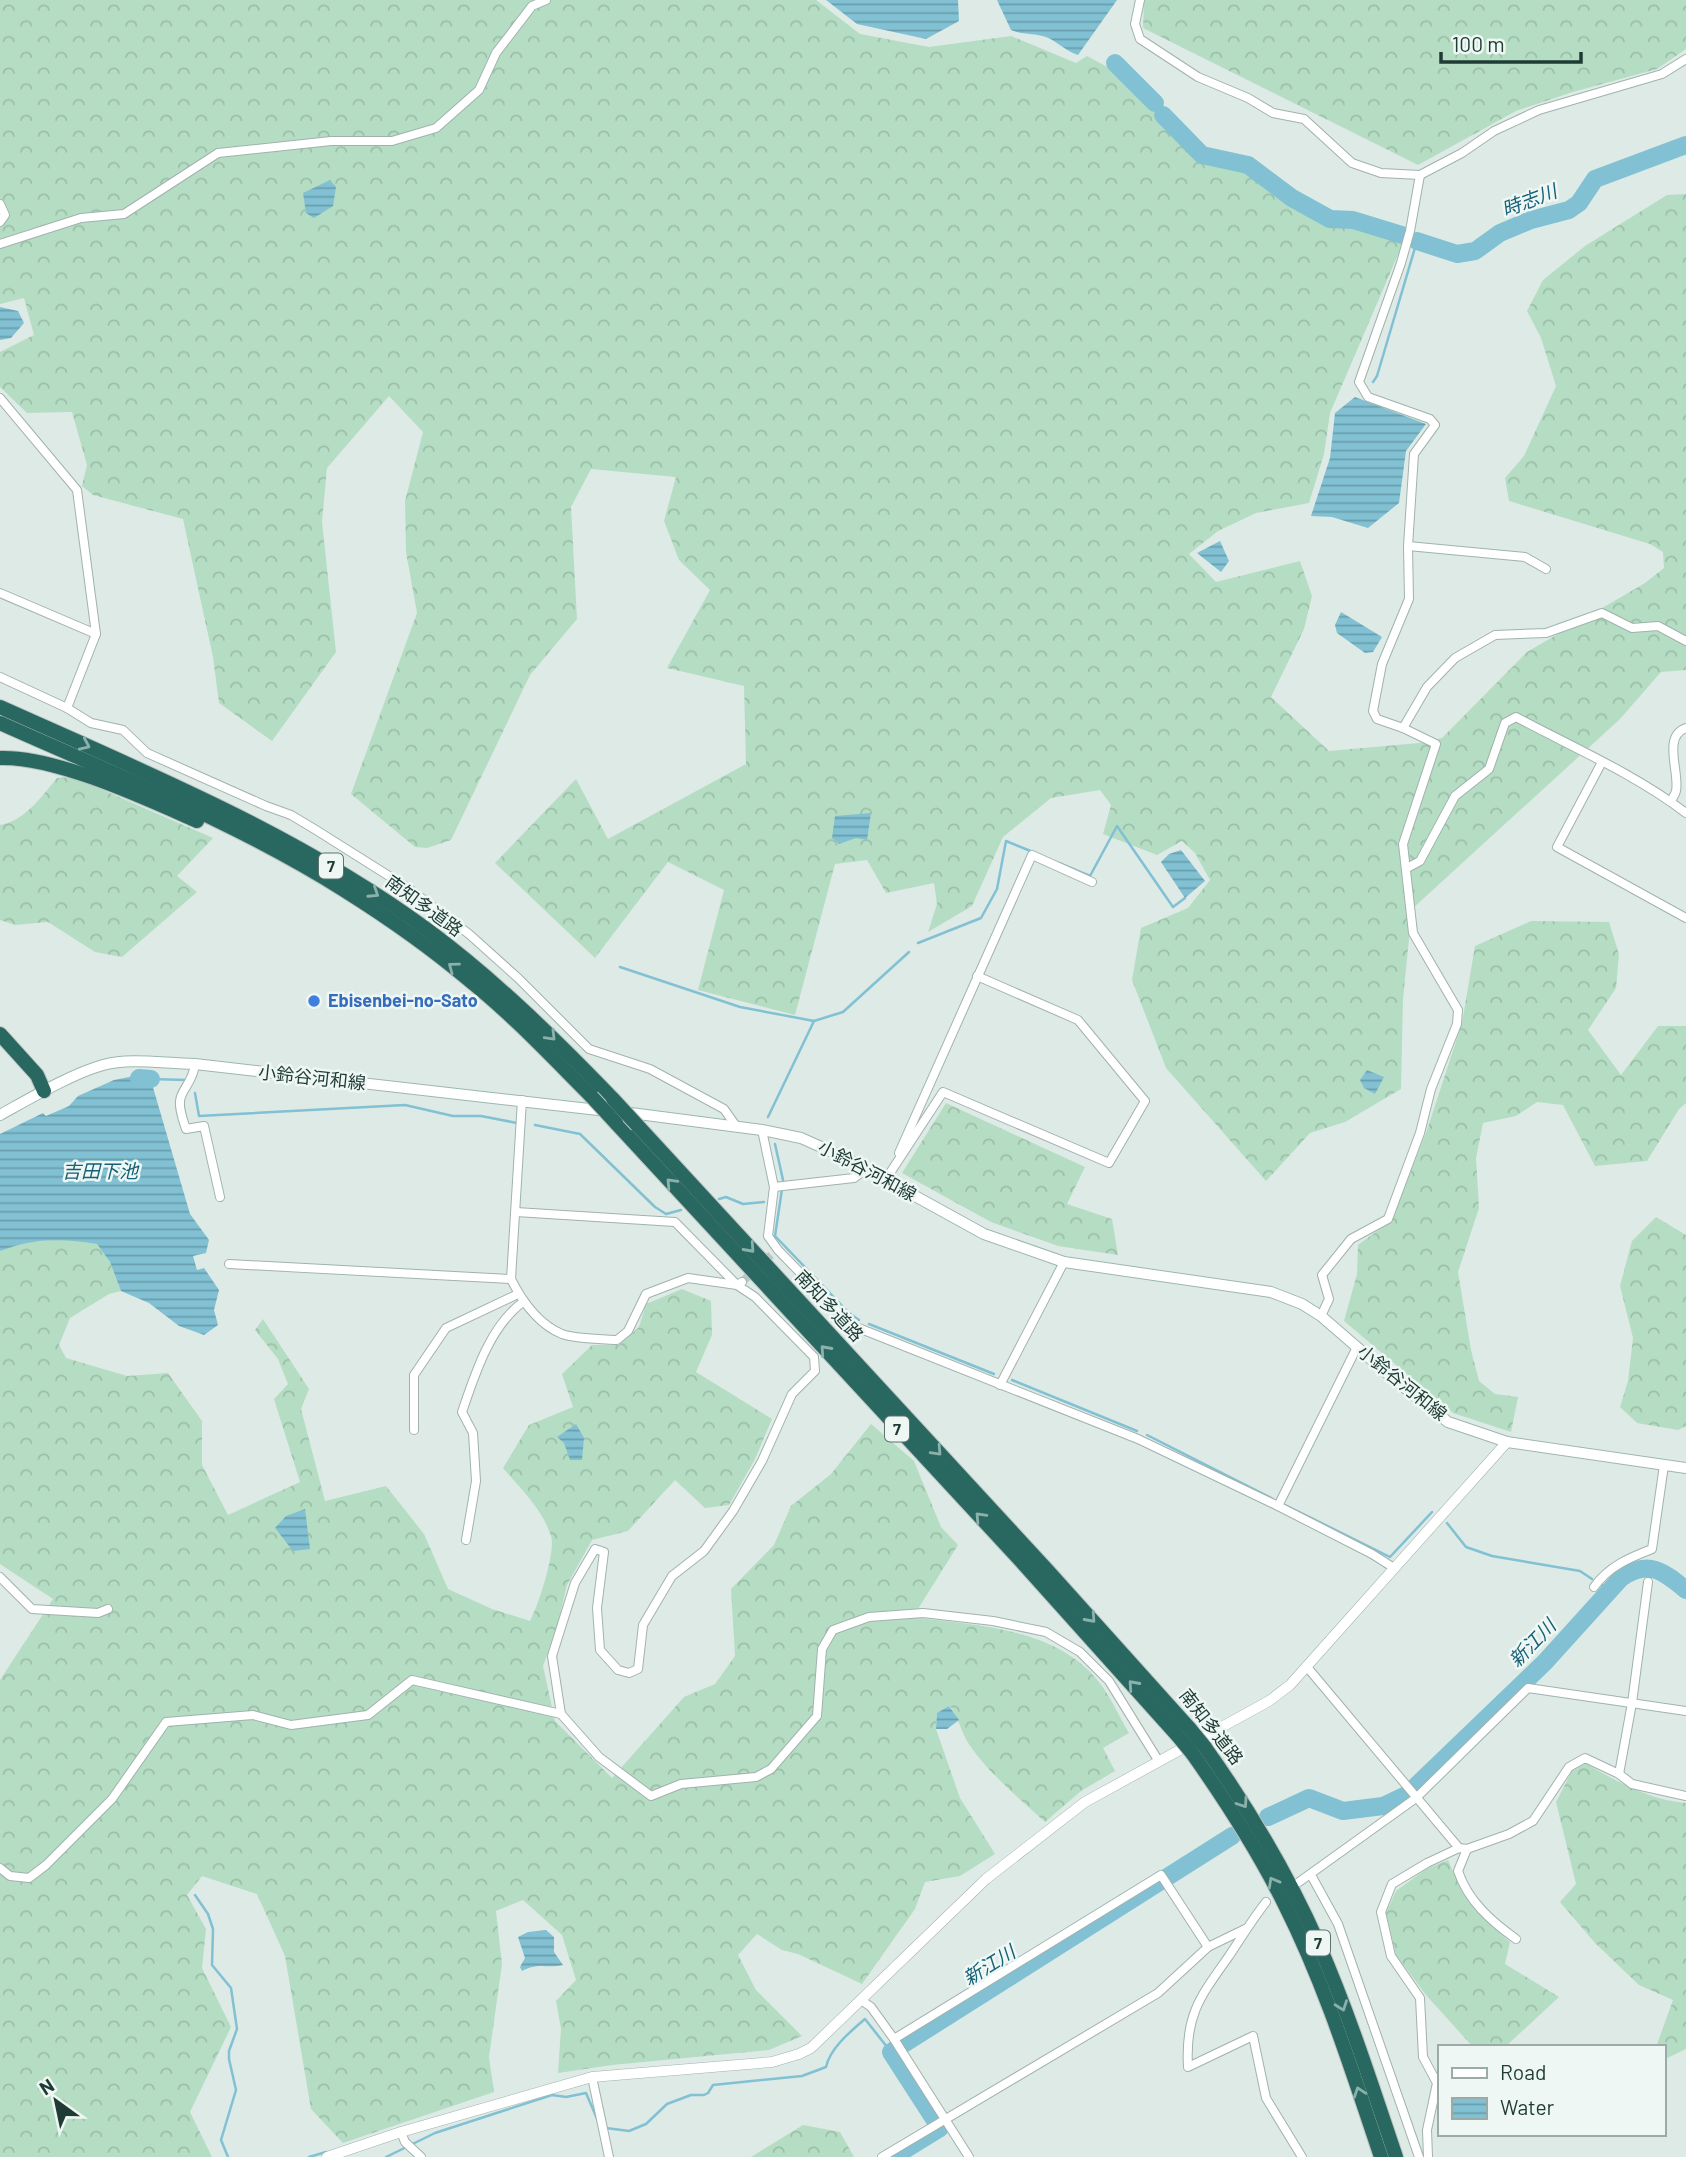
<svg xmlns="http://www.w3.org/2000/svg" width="1686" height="2157" font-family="Barlow,'Noto Sans JP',sans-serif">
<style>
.forest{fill:url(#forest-crowns)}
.water{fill:url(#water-rules)}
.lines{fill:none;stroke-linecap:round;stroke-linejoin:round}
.stream{stroke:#81c1d3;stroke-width:2.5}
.river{stroke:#81c1d3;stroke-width:18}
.minor-tunnel{stroke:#b8c7c3;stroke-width:8;stroke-dasharray:8 4;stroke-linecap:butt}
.minor-casing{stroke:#a1b2ad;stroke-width:10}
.tertiary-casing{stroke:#a1b2ad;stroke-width:11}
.secondary-casing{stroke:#9cb7af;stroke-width:12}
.motorway-casing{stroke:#bcc4c2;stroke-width:16}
.minor{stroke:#fff;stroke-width:8}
.tertiary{stroke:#fff;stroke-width:10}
.secondary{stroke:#fff;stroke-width:10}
.motorway{stroke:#296860;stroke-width:14}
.motorway-bridge-casing{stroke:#bcc4c2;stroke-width:16;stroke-linecap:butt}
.motorway-bridge{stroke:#296860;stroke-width:14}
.oneway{stroke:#8cb0aa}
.shop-dot{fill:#3f7fe0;stroke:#eef7f3;stroke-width:2.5}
.labels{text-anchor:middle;stroke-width:5;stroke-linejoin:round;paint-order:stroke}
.shield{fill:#eef7f3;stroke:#5c736e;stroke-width:2}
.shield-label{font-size:16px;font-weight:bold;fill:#1e3b35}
.street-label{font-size:18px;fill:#1e3b35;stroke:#eef7f3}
.shop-label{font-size:18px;font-weight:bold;fill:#366cbe;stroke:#eef7f3;text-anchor:start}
.water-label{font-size:19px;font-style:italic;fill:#166179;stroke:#eef7f3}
</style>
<defs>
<pattern id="forest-crowns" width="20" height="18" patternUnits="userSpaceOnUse" patternTransform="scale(1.75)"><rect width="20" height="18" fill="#b5ddc3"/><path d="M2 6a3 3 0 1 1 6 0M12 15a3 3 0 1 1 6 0" fill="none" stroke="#9bbfa8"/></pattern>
<pattern id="water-rules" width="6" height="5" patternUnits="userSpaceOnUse" patternTransform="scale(1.75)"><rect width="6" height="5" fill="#81c1d3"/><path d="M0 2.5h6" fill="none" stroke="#699eac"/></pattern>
</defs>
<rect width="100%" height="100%" fill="#deeae6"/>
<!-- forest -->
<g class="forest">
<polygon points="0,0 816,0 860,34 929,47 1011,36 1076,63 1087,56 1153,92 1199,160 1246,169 1288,202 1346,225 1403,243 1330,413 1324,454 1309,503 1256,513 1218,531 1189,554 1216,582 1300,561 1312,596 1304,629 1271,697 1329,751 1419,743 1442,738 1527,652 1645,583 1664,568 1663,552 1650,544 1509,501 1505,478 1524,456 1556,386 1541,338 1527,311 1543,280 1585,246 1667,195 1686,194 1686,670 1661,672 1620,719 1412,909 1403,999 1401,1089 1345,1122 1310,1133 1266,1181 1166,1068 1132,980 1141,928 1188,908 1210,880 1195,853 1182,841 1157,855 1103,834 1111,805 1100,790 1051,798 1003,837 972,906 928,932 937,904 934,883 886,893 867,860 835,864 795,1015 698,990 724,890 668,862 595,958 495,863 576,779 608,839 746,764 744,686 667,668 710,590 679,560 664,521 676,477 591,469 571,507 577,619 530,675 451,840 427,848 415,847 351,794 417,613 406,552 405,501 423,432 389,396 327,468 322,522 336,652 272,741 219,703 213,657 183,519 93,495 82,486 87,465 72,412 27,413 0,387 0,352 34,335 24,298 0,304"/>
<polygon points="1144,0 1686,0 1686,49 1657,69 1573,92 1516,111 1418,165 1143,28"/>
<path d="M73 777 213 838 177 876 197 892 122 957 95 952 48 922 15 925 0 920V825C25 821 42 796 57 778Z"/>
<polygon points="1531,921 1609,922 1619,954 1616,988 1588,1030 1621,1075 1658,1026 1686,1026 1686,1103 1679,1109 1647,1161 1595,1166 1563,1105 1537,1102 1516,1116 1483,1123 1476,1158 1479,1208 1458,1272 1471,1350 1479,1381 1495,1394 1518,1397 1511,1432 1453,1413 1344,1321 1357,1274 1358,1245 1392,1220 1427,1130 1462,1023 1475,946"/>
<polygon points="946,1103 1085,1167 1067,1204 1112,1219 1118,1255 1058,1246 991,1222 902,1173"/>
<polygon points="1656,1217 1686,1235 1686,1426 1678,1430 1637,1423 1620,1407 1628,1381 1633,1338 1620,1286 1632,1241"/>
<path d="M65 1239 97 1244 110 1262 121 1291 109 1294 70 1318 59 1345 66 1358 127 1376 168 1373 202 1421V1465L228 1515 300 1482 274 1399 288 1384 278 1359 255 1330 263 1319 309 1389 301 1409 325 1501 386 1486 424 1534 448 1589 492 1609 530 1621C538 1606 556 1552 551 1536 543 1510 520 1488 503 1468L529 1425 573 1407 562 1374 592 1345H619L639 1327 646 1304 682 1289 711 1301 712 1335 696 1372 772 1419 755 1459 729 1505 705 1508 675 1480 628 1531 592 1540 567 1585 556 1631 543 1666 555 1721 612 1778 684 1697 715 1684 735 1656 731 1589 774 1545 791 1506 831 1474 871 1424 914 1461 941 1527 958 1545 913 1617C978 1626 1059 1627 1102 1686 1112 1700 1120 1718 1129 1733L1103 1748 1115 1771 1081 1791 1045 1822C1021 1800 983 1768 967 1741 960 1728 959 1719 950 1706L937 1713 936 1729 960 1798 995 1854 960 1876 925 1882 915 1909 862 1984 798 1954 782 1950 757 1934 738 1955 756 1990 802 2036 769 2050 612 2065 558 2073 561 2029 556 2001 576 1980 562 1935 523 1900 496 1911 502 1964 489 2057 494 2092 343 2143 311 2109 285 1956 257 1894 202 1876 187 1895 206 1929 202 1968 231 2027 190 2112 212 2157H0V1680L53 1599 0 1564V1251L19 1243Z"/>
<path d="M1585 1763C1616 1781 1649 1800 1686 1803V2049L1663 2060V2047H1656L1673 2000 1639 1985 1595 1943 1560 1902 1576 1884 1556 1802 1572 1771Z"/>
<path d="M1448 1860C1462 1894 1482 1918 1510 1942L1505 1964 1559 1997 1505 2047H1473L1426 1995 1396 1955 1386 1913 1396 1891 1426 1869Z"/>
<polygon points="803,2125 840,2132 854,2157 751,2157"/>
</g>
<!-- water -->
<g class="water">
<polygon points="826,0 958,0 959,21 926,39 857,24"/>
<path d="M997 0H1117L1078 55C1065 51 1057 41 1046 37 1035 33 1023 35 1011 30Z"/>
<polygon points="330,180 336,187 333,206 314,218 306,213 303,193"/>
<polygon points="0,307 18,311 24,323 11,338 0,340"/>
<polygon points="1355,397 1426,424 1406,451 1399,503 1368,528 1332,517 1311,516 1330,458 1335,413"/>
<polygon points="1220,541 1229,561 1221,572 1197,553"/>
<polygon points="1341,612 1382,637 1373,652 1365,653 1337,633 1335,625"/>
<polygon points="871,813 867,840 856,838 839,844 832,838 835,816"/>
<polygon points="1181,850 1205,881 1185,898 1161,862 1169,854"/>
<polygon points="1367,1070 1384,1077 1375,1094 1364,1088 1360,1080"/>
<path d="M139 1075V1081L152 1084 190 1214 209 1240 206 1253 193 1256 197 1270 204 1268 219 1290 214 1310 218 1325 204 1335 179 1326 149 1303 121 1291 110 1262 97 1244C63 1238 32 1238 0 1251V1134L43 1113 46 1116 69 1106 78 1096 114 1080Z"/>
<polygon points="576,1424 584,1438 582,1460 570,1460 564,1443 557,1437"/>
<polygon points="305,1509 310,1549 293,1551 275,1528 286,1516"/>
<polygon points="949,1706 959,1720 947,1729 936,1729 937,1713"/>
<path d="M546 1930 554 1937V1952L563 1965C546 1969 539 1962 522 1971L520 1967 525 1958 518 1937 528 1932Z"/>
</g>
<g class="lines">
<!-- stream -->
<g class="stream">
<polyline points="1373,382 1377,376 1417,241"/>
<polyline points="1059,863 1090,876 1117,826 1173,907 1185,898"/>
<polyline points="918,943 981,918 997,889 1006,841 1033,852"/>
<polyline points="620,967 740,1007 814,1021 768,1117"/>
<polyline points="814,1021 843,1012 909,952"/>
<polyline points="151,1079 186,1080"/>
<polyline points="195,1093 199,1116 405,1105 453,1116 481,1116 517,1123"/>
<polyline points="535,1125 580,1134 655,1207 666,1214 681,1210"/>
<polyline points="775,1144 783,1180"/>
<polyline points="782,1189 775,1236 849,1313 859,1320"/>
<polyline points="719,1199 726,1197 743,1204 764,1202"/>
<polyline points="869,1324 994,1374"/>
<polyline points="1012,1380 1137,1431"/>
<polyline points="1147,1435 1273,1499"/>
<polyline points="1285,1505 1390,1557 1432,1512"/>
<polyline points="1447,1523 1466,1547 1492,1556 1580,1571 1592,1579"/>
<polyline points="1602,1585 1610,1590"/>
<polyline points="195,1895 208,1914 213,1929 212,1965 231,1988 237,2029 229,2051 229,2059 236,2090 221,2140 228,2157"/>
<path d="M606 2128 629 2131 646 2124 667 2104 691 2095H704L708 2093 713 2085 802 2076 826 2067C830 2048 851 2031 865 2019L891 2052"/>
<polyline points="309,2157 326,2152"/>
<polyline points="386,2157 435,2133 552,2095 566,2097 586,2093 598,2121"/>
</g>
<!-- river -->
<g class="river">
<polyline points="1115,63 1155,103"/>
<polyline points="1163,115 1202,155 1248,165 1292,198 1330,219 1353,220 1402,235"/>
<polyline points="1417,241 1457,254 1475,251 1500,233 1531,220 1569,210 1579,203 1595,179 1686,145"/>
<polyline points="139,1078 151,1079"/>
<path d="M1416 1786 1545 1662 1621 1578C1648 1559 1663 1571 1686 1590"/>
<polyline points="1268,1817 1309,1798 1343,1811 1383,1806 1406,1795"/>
<polyline points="893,2157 940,2128 891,2052 1232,1836"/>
</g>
<!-- minor-tunnel -->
<polyline class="minor-tunnel" points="742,1282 771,1255"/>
<defs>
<g id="minor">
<polyline points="1140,0 1135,24 1140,39 1198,77 1248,98 1273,113 1304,119 1352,163 1381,173 1420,175 1462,153 1494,131 1539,110 1662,74 1686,59"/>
<polyline points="0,204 5,215 0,222"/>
<polyline points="0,244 81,218 124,214 218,153 331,141 392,141 436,128 479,90 496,53 532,6 546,0"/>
<polyline points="0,398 77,490 96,634 67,708 91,723 123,730 147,753 266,806 291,815 316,830 408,888 469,934 518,978 589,1049 650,1069 724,1109 736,1126"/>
<polyline points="1408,546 1525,557 1546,569"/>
<polyline points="0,593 96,634"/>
<polyline points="0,677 67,708"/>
<polyline points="1403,728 1427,687 1455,658 1495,635 1546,633 1602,613 1632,628 1658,626 1686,641"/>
<polyline points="1602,762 1557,847 1686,918"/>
<path d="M1671 802C1672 798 1675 795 1676 791 1680 773 1662 736 1686 728"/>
<path d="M1407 868 1420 861 1455 796 1489 769 1505 723 1516 717C1572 747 1635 774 1686 813"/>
<path d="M195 1064C193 1083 181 1089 180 1101 179 1110 183 1120 186 1129L204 1126 220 1197"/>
<path d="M522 1100 511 1279C522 1301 538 1324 562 1334 576 1339 602 1339 617 1340L628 1331 646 1294 688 1278 737 1285 742 1282"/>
<polyline points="762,1130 774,1187 768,1236 778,1250 851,1325 1138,1439 1278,1506 1372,1554 1394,1568"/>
<polyline points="899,1153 1032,855 1092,882"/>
<polyline points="890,1173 943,1092 1109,1163 1145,1101 1078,1020 977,976"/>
<polyline points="774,1187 854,1178 866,1169"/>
<polyline points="516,1212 675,1222 737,1285 755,1297 814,1357 815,1371 792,1394 762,1461 733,1511 704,1551 672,1576 643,1625 638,1669 629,1673 618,1670 600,1650 597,1608 604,1552 595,1549 575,1583 552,1656 561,1714"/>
<polyline points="229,1264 511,1279"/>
<polyline points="1321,1316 1329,1299 1322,1275 1351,1239 1388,1219 1420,1133 1431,1089 1457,1024 1458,1010 1413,933 1403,844 1436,744 1403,728 1377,719 1373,711 1382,664 1409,599 1408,546 1414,454 1435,425 1430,419 1368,397 1359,382 1401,263 1410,231 1420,175"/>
<polyline points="1000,1385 1064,1262"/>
<polyline points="414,1430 414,1375 446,1328 518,1294"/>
<polyline points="1278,1506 1357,1347"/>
<path d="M466 1540 476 1481 473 1433 462 1412C475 1374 490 1326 523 1302"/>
<polyline points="0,1577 32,1609 98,1613 108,1609"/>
<path d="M1594 1587C1609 1566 1629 1558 1652 1549L1664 1465"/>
<polyline points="1307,1667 1459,1848"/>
<polyline points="1619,1774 1632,1703 1648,1582"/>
<path d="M1467 1849 1458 1871C1468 1901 1491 1921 1516 1939"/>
<polyline points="0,1868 10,1876 29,1878 46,1865 112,1799 166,1722 253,1715 291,1725 368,1715 412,1680 561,1714 599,1757 651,1796 681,1784 756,1777 771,1769 817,1716 822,1649 833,1630 869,1617 923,1613 993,1621 1046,1632 1080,1652 1109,1681 1158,1760"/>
<polyline points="1311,1875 1338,1924 1419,2157"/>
<polyline points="1299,1882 1416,1798 1528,1688 1686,1711"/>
<path d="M1266 1902C1252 1920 1241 1938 1229 1956 1200 1997 1185 2015 1188 2067L1253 2036 1266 2098 1302 2157"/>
<polyline points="861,2000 871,2007 894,2039 969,2157"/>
<polyline points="894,2039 1161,1875 1208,1947"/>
<polyline points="592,2077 609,2157"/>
<polyline points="401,2132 405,2142 421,2157"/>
<polyline points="882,2157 1158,1993 1208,1947 1245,1929"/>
<polyline points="1428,2157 1427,2130 1437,2083 1423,2057 1420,1998 1391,1956 1381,1912 1392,1884 1427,1863 1459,1848 1467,1849 1509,1834 1533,1821 1569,1767 1585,1758 1619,1774 1632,1784 1686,1796"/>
</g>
<polyline id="tertiary" points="327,2157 401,2132 592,2077 772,2062 799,2054 811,2048 986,1879 1085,1802 1269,1701 1290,1685 1507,1442"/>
<g id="secondary">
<polyline points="623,1112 762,1130 801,1138 846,1158 984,1234 1064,1262 1271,1292 1302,1304 1321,1316 1395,1380 1448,1422 1507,1442 1686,1468"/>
<path d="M0 1115C29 1099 71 1074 103 1065 132 1057 165 1064 195 1064L607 1111"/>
</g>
<g id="motorway">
<path d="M0 707C147 773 299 835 429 931 496 981 555 1039 613 1099"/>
<path d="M0 723C116 775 236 822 344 890 387 917 430 947 469 980 513 1015 552 1057 592 1097"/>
<path d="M0 758C55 756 145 798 197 821"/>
<polyline points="0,1034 37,1075 44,1091"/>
<polyline points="616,1123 1021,1561 1178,1736"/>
<polyline points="637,1125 1048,1571 1190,1729"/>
<path d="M1204 1746C1249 1809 1288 1875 1319 1945 1349 2014 1372 2086 1396 2157"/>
<path d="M1192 1753C1226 1801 1258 1851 1284 1903 1325 1984 1352 2071 1381 2157"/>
</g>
</defs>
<!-- minor casing -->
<use href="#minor" class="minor-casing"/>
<!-- tertiary casing -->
<use href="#tertiary" class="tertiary-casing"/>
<!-- secondary casing -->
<use href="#secondary" class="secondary-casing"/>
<!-- motorway casing -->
<use href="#motorway" class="motorway-casing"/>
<!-- minor -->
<use href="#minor" class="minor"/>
<!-- tertiary -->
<use href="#tertiary" class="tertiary"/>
<!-- secondary -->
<use href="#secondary" class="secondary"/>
<!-- motorway -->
<use href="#motorway" class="motorway"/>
<defs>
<g id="motorway-bridge">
<polyline points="592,1097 616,1123"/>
<polyline points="613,1099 637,1125"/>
<polyline points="1190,1729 1204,1746"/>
<polyline points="1178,1736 1192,1753"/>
</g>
</defs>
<!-- motorway-bridge casing -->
<use href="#motorway-bridge" class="motorway-bridge-casing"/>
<!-- motorway-bridge -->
<use href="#motorway-bridge" class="motorway-bridge"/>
</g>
<!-- one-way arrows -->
<defs><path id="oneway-chevron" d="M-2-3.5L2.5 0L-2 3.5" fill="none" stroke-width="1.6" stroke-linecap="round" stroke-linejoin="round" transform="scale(1.75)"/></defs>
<g class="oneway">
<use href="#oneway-chevron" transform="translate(85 745) rotate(24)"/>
<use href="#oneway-chevron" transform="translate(374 893) rotate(33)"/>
<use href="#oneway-chevron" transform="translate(453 967) rotate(-143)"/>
<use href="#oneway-chevron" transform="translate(551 1036) rotate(46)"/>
<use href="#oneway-chevron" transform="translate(671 1183) rotate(-133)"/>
<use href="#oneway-chevron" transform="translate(750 1248) rotate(48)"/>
<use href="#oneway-chevron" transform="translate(825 1350) rotate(-132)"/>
<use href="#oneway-chevron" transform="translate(937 1451) rotate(47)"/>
<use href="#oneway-chevron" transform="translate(980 1517) rotate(-133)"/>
<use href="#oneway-chevron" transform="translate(1091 1618) rotate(48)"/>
<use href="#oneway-chevron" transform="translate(1133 1685) rotate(-132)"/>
<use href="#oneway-chevron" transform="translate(1243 1803) rotate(56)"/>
<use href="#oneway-chevron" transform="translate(1273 1882) rotate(-119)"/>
<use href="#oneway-chevron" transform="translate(1342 2006) rotate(70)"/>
<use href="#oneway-chevron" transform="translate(1359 2092) rotate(-109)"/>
</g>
<!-- markers -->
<circle class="shop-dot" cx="314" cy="1001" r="7"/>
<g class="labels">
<!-- shield labels -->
<g class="shield">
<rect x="319" y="853.5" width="24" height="25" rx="5"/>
<rect x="885" y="1416.5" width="24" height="25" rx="5"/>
<rect x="1306" y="1930.5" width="24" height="25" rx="5"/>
</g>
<g class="shield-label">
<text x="331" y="872">7</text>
<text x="897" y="1435">7</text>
<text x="1318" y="1949">7</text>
</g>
<!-- street labels -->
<g class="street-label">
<text transform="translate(424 906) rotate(36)" y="6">南知多道路</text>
<text transform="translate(312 1078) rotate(6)" y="6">小鈴谷河和線</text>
<text transform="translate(867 1171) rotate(28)" y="6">小鈴谷河和線</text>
<text transform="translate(829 1306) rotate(47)" y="6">南知多道路</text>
<text transform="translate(1402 1383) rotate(39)" y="6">小鈴谷河和線</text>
<text transform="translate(1211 1727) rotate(52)" y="6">南知多道路</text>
</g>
<!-- shop labels -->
<g class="shop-label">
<text x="328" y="1007">Ebisenbei-no-Sato</text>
</g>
<!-- water labels -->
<g class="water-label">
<text transform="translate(1529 200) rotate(-21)" y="7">時志川</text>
<text x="100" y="1178">吉田下池</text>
<text transform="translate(1532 1643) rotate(-46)" y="7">新江川</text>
<text transform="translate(989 1965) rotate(-32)" y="7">新江川</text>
</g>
</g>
<!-- legend -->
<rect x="1438" y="2045" width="228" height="91" fill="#eef7f3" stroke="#9baca7" stroke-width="2"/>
<rect x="1452" y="2068" width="35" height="10" fill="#ffffff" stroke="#9baca7" stroke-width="2"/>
<text x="1500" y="2080" font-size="21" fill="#1e3b35">Road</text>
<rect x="1452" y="2098" width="35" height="21" fill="url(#water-rules)" stroke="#9baca7" stroke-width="2"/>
<text x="1500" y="2115" font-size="21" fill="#1e3b35">Water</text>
<!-- north arrow -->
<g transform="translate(56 2101) rotate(327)" stroke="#eef7f3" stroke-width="5" paint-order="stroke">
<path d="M0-5L12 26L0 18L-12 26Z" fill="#1e3b35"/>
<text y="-10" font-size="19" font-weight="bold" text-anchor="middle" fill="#1e3b35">N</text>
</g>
<!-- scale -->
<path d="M1441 52v10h140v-10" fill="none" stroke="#1e3b35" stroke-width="3.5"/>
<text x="1452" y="52" font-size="21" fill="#1e3b35" stroke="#eef7f3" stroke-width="5" paint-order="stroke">100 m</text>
</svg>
